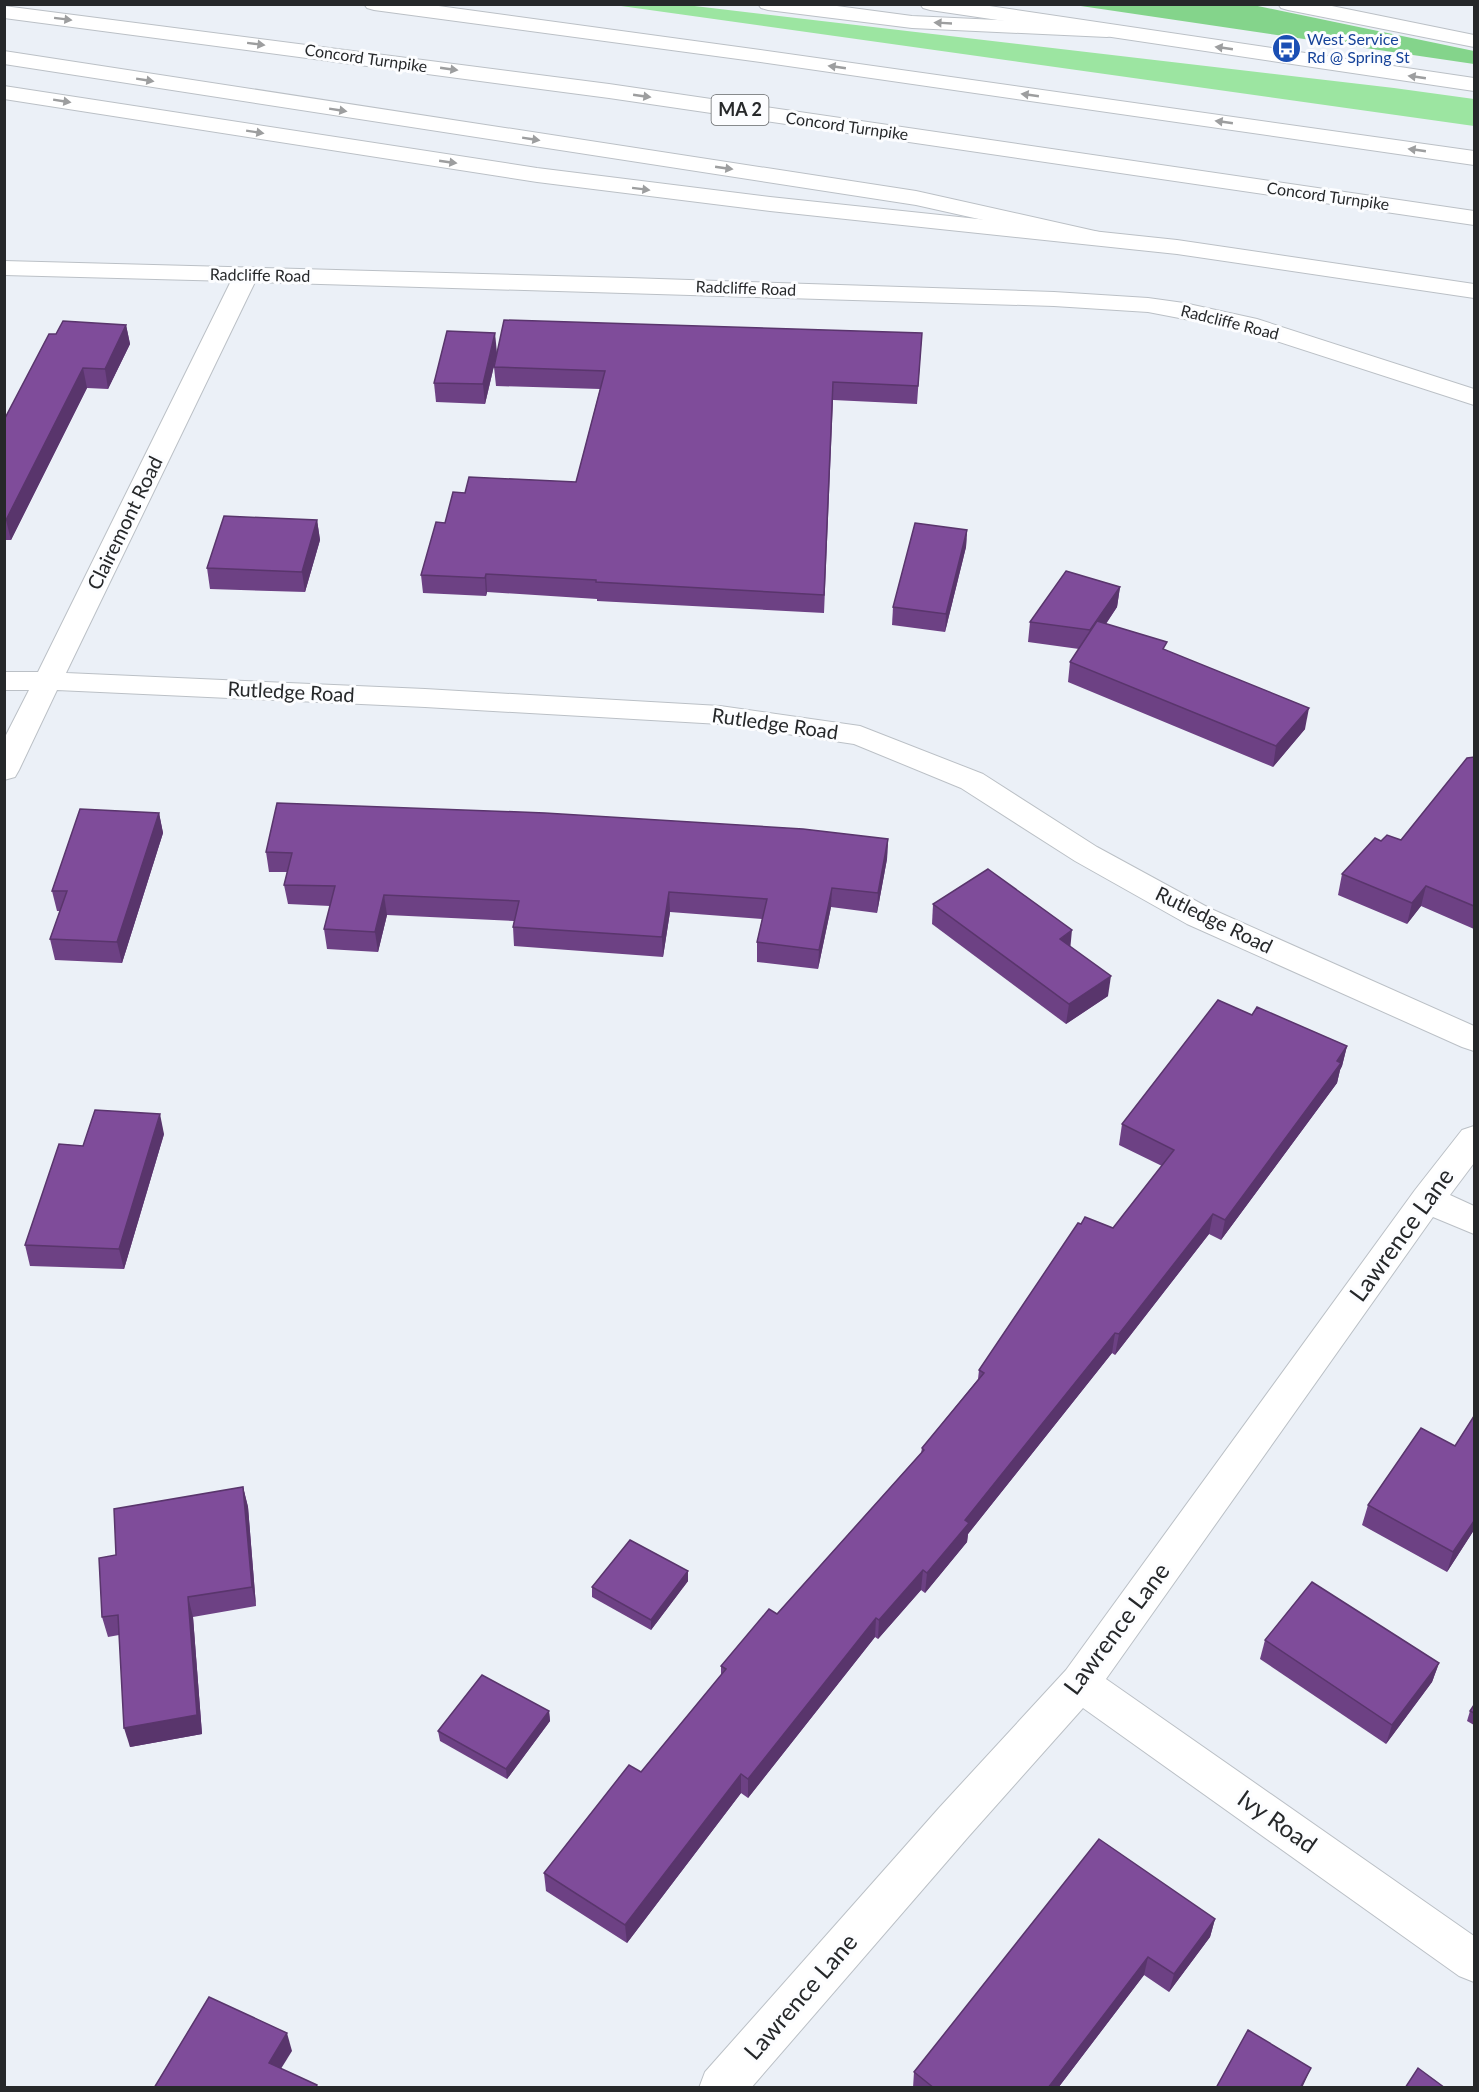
<svg xmlns="http://www.w3.org/2000/svg" width="1479" height="2092" font-family="Lato,sans-serif">
<style>
.green{fill:#9ce5a1}
.forest{fill:#84d48b}
.lines{fill:none;stroke-linecap:round;stroke-linejoin:round}
.minor-casing{stroke:#bbc0c6;stroke-width:2}
.major-casing{stroke:#bbc0c6;stroke-width:2}
.highway-casing{stroke:#bbc0c6;stroke-width:2}
.minor{fill:#fff;fill-rule:evenodd}
.major{fill:#fff;fill-rule:evenodd}
.highway{fill:#fff;fill-rule:evenodd}
.wall{fill:#6d4184}
.shaded-wall{fill:#59356c}
.building{fill:#7f4c9a;stroke:#59356c;stroke-width:1.5}
.oneway{fill:#9d9e9f}
.labels{text-anchor:middle;stroke-width:6;stroke-linejoin:round;paint-order:stroke}
.far-transit-label{font-size:16px;fill:#164399;stroke:#fcfdff;text-anchor:start}
.far-street-label{font-size:16px;fill:#26282a;stroke:#fcfdff}
.shield{fill:#fcfdff;stroke:#66686a;stroke-width:1.5}
.shield-label{font-size:18px;font-weight:bold;fill:#26282a}
.street-label{font-size:20px;fill:#26282a;stroke:#fcfdff}
.near-street-label{font-size:24px;fill:#26282a;stroke:#fcfdff}
</style>
<rect width="100%" height="100%" fill="#ebf0f7"/>
<!-- green -->
<polygon class="green" points="614,5 686,5 1394,88 1474,99 1474,126"/>
<!-- forest -->
<polygon class="forest" points="1074,5 1253,5 1474,51 1474,64"/>
<g class="lines">
<defs>
<g id="minor">
<polygon points="1278,4 1322,4 1474,35 1474,47 1288,10 1281,8"/>
<polygon points="4,261 629,278 1054,292 1148,298 1184,303 1257,319 1474,389 1474,405 1242,330 1148,312 1054,306 255,282 66,673 425,689 720,706 860,726 983,774 1097,847 1209,908 1474,1026 1474,1051 1462,1047 1187,924 1075,861 961,788 854,744 720,724 425,707 57,690 19,770 15,777 4,780 4,739 29,690 4,690 4,672 38,672 231,281 4,275"/>
<polygon points="1474,1126 1474,1163 1450,1195 1474,1206 1474,1234 1433,1217 1106,1679 1474,1936 1474,1982 1459,1976 1083,1708 969,1836 751,2088 699,2088 705,2072 939,1808 1066,1670 1415,1190 1462,1130"/>
</g>
<g id="major">
<polygon points="920,4 976,4 1474,78 1474,91 930,10 923,8"/>
<polygon points="4,86 537,168 770,197 1177,240 1474,284 1474,298 1177,254 770,211 537,182 4,99"/>
</g>
<g id="highway">
<polygon points="364,4 424,4 753,49 1474,151 1474,165 753,61 374,10 367,8"/>
<polygon points="758,4 822,4 912,16 1107,25 1114,27 1118,31 1114,35 1107,37 912,28 768,10 761,8"/>
<polygon points="4,6 609,84 1474,211 1474,225 609,98 4,18"/>
<polygon points="4,51 916,191 1095,231 1103,233 1107,238 1103,243 1095,245 916,205 4,64"/>
</g>
</defs>
<!-- minor casing -->
<use href="#minor" class="minor-casing"/>
<!-- major casing -->
<use href="#major" class="major-casing"/>
<!-- highway casing -->
<use href="#highway" class="highway-casing"/>
<!-- minor -->
<use href="#minor" class="minor"/>
<!-- major -->
<use href="#major" class="major"/>
<!-- highway -->
<use href="#highway" class="highway"/>
</g>
<!-- wall -->
<g class="wall">
<polygon points="126,325 130,344 108,389 87,388 11,540 4,540 4,420 56,334"/>
<polygon points="922,333 917,404 833,400 824,613 597,601 597,599 487,592 486,596 423,593 421,575 465,493 576,482 600,389 496,386 494,367"/>
<polygon points="497,353 485,404 436,402 434,383"/>
<polygon points="317,520 320,540 305,592 210,589 207,568"/>
<polygon points="967,530 966,547 945,632 892,625 893,607"/>
<polygon points="1120,587 1117,607 1106,624 1166,651 1305,729 1273,767 1068,682 1070,662 1079,649 1028,642 1030,622"/>
<polygon points="1474,757 1474,929 1421,906 1407,924 1338,895 1342,874 1381,841 1401,840"/>
<polygon points="159,813 163,833 122,963 55,960 50,939 60,911 57,911 52,891"/>
<polygon points="888,839 887,859 877,913 831,907 818,969 757,962 757,942 762,919 670,912 663,957 514,946 513,927 514,921 387,915 378,952 327,949 324,929 330,906 288,904 284,885 287,872 269,872 266,852"/>
<polygon points="933,904 1108,996 1066,1024 932,924"/>
<polygon points="1252,1015 1347,1046 1342,1066 1340,1070 1337,1083 1221,1240 1209,1234 1115,1355 1112,1353 968,1534 967,1542 925,1593 921,1590 878,1639 875,1637 748,1798 741,1793 627,1943 546,1891 544,1873 641,1772 721,1675 721,1666 777,1614 921,1453 922,1448 978,1379 979,1370 1081,1224 1113,1228 1162,1166 1119,1145 1122,1124"/>
<polygon points="164,1134 124,1269 30,1266 25,1245 83,1146"/>
<polygon points="1474,1416 1474,1530 1447,1572 1362,1525 1368,1505 1455,1446"/>
<polygon points="243,1487 248,1507 256,1606 193,1617 202,1734 130,1747 119,1635 108,1637 102,1617 116,1555"/>
<polygon points="688,1571 688,1581 651,1630 592,1597 592,1587"/>
<polygon points="1265,1640 1439,1663 1432,1682 1386,1744 1260,1659"/>
<polygon points="1474,1705 1474,1725 1467,1721 1470,1711"/>
<polygon points="549,1711 550,1721 507,1779 440,1741 438,1731"/>
<polygon points="1215,1919 1210,1937 1169,1992 1144,1975 1058,2088 913,2088 914,2072"/>
</g>
<!-- shaded-wall -->
<g class="shaded-wall">
<polygon points="126,325 130,344 108,389 105,369"/>
<polygon points="495,333 497,353 485,404 483,384"/>
<polygon points="83,368 87,388 11,540 6,520"/>
<polygon points="317,520 320,540 305,592 302,572"/>
<polygon points="967,530 966,547 945,632 946,614"/>
<polygon points="486,574 487,592 486,596 485,578"/>
<polygon points="1120,587 1117,607 1088,650 1090,630"/>
<polygon points="1309,708 1305,729 1273,767 1276,746"/>
<polygon points="159,813 163,833 122,963 117,942"/>
<polygon points="888,839 887,859 877,913 878,893"/>
<polygon points="1426,886 1421,906 1407,924 1412,903"/>
<polygon points="832,888 831,907 818,969 819,950"/>
<polygon points="669,892 670,912 663,957 662,937"/>
<polygon points="384,895 387,915 378,952 375,932"/>
<polygon points="1072,930 1070,951 1060,939"/>
<polygon points="1111,976 1108,996 1066,1024 1069,1004"/>
<polygon points="1347,1046 1342,1066 1340,1070 1337,1083 1221,1240 1225,1220"/>
<polygon points="160,1114 164,1134 124,1269 119,1249"/>
<polygon points="1213,1214 1209,1234 1115,1355 1119,1334"/>
<polygon points="1115,1333 1112,1353 968,1534 967,1542 925,1593 927,1573 965,1520"/>
<polygon points="243,1487 248,1507 256,1606 252,1587"/>
<polygon points="1474,1521 1474,1530 1447,1572 1453,1552"/>
<polygon points="923,1570 921,1590 878,1639 879,1620"/>
<polygon points="688,1571 688,1581 651,1630 651,1620"/>
<polygon points="188,1597 193,1617 202,1734 130,1747 124,1728"/>
<polygon points="876,1618 875,1637 748,1798 748,1779"/>
<polygon points="1439,1663 1432,1682 1386,1744 1392,1725"/>
<polygon points="549,1711 550,1721 507,1779 506,1769"/>
<polygon points="741,1774 741,1793 627,1943 625,1925"/>
<polygon points="1215,1919 1210,1937 1169,1992 1174,1974"/>
<polygon points="1148,1957 1144,1975 1058,2088 1048,2088"/>
<polygon points="287,2033 292,2051 274,2080 269,2063"/>
<polygon points="1311,2068 1307,2077 1302,2088 1300,2088"/>
</g>
<!-- building -->
<g class="building">
<polygon points="504,320 922,333 918,386 833,382 824,595 596,582 596,580 486,574 485,578 421,575 436,522 445,523 453,492 465,493 469,477 576,482 605,371 494,367"/>
<polygon points="63,321 126,325 105,369 83,368 6,520 4,520 4,420 49,334 56,334"/>
<polygon points="447,331 495,333 483,384 434,383"/>
<polygon points="224,516 317,520 302,572 207,568"/>
<polygon points="915,523 967,530 946,614 893,607"/>
<polygon points="1066,571 1120,587 1090,630 1030,622"/>
<polygon points="1097,621 1167,642 1163,649 1309,708 1276,746 1070,662"/>
<polygon points="1467,758 1474,757 1474,906 1426,886 1412,903 1342,874 1375,838 1381,841 1387,835 1401,840"/>
<polygon points="277,803 545,813 803,829 888,839 878,893 832,888 819,950 757,942 767,899 669,892 662,937 513,927 519,901 384,895 375,932 324,929 335,886 284,885 292,853 266,852"/>
<polygon points="80,809 159,813 117,942 50,939 67,891 52,891"/>
<polygon points="988,869 1072,930 1060,939 1111,976 1069,1004 933,904"/>
<polygon points="1218,1000 1252,1015 1257,1007 1347,1046 1337,1061 1341,1063 1225,1220 1213,1214 1119,1334 1115,1333 965,1520 969,1523 927,1573 923,1570 879,1620 876,1618 748,1779 741,1774 625,1925 544,1873 629,1765 641,1772 726,1669 721,1666 769,1609 777,1614 924,1450 922,1448 984,1373 979,1370 1078,1223 1081,1224 1085,1217 1113,1228 1174,1150 1122,1124"/>
<polygon points="95,1110 160,1114 119,1249 25,1245 59,1144 83,1146"/>
<polygon points="1474,1416 1474,1521 1453,1552 1368,1505 1421,1428 1455,1446"/>
<polygon points="243,1487 252,1587 188,1597 197,1715 124,1728 118,1615 102,1617 99,1558 116,1555 114,1509"/>
<polygon points="630,1540 688,1571 651,1620 592,1587"/>
<polygon points="1312,1582 1439,1663 1392,1725 1265,1640"/>
<polygon points="482,1675 549,1711 506,1769 438,1731"/>
<polygon points="1474,1705 1474,1713 1470,1711"/>
<polygon points="1099,1839 1215,1919 1174,1974 1148,1957 1048,2088 934,2088 914,2072"/>
<polygon points="209,1997 287,2033 269,2063 317,2085 316,2088 154,2088"/>
<polygon points="1248,2030 1311,2068 1300,2088 1216,2088"/>
<polygon points="1418,2068 1445,2088 1405,2088"/>
</g>
<!-- one-way arrows -->
<defs><path id="oneway-solid" d="M-6-.8H1V-3.2L6.5 0L1 3.2V.8H-6Z" transform="scale(1.5)"/></defs>
<g class="oneway">
<use href="#oneway-solid" transform="translate(63 19) rotate(7)"/>
<use href="#oneway-solid" transform="translate(943 23) rotate(-177)"/>
<use href="#oneway-solid" transform="translate(256 44) rotate(7)"/>
<use href="#oneway-solid" transform="translate(1224 48) rotate(-172)"/>
<use href="#oneway-solid" transform="translate(837 67) rotate(-172)"/>
<use href="#oneway-solid" transform="translate(449 69) rotate(8)"/>
<use href="#oneway-solid" transform="translate(1417 77) rotate(-172)"/>
<use href="#oneway-solid" transform="translate(145 80) rotate(9)"/>
<use href="#oneway-solid" transform="translate(1030 95) rotate(-172)"/>
<use href="#oneway-solid" transform="translate(642 96) rotate(8)"/>
<use href="#oneway-solid" transform="translate(62 101) rotate(9)"/>
<use href="#oneway-solid" transform="translate(338 110) rotate(9)"/>
<use href="#oneway-solid" transform="translate(1224 122) rotate(-172)"/>
<use href="#oneway-solid" transform="translate(255 132) rotate(9)"/>
<use href="#oneway-solid" transform="translate(531 139) rotate(9)"/>
<use href="#oneway-solid" transform="translate(1417 150) rotate(-172)"/>
<use href="#oneway-solid" transform="translate(448 162) rotate(8)"/>
<use href="#oneway-solid" transform="translate(724 168) rotate(8)"/>
<use href="#oneway-solid" transform="translate(641 189) rotate(7)"/>
</g>
<!-- icons -->
<defs>
<symbol id="bus-disc" viewBox="-11 -11 22 22"><circle r="9.5" fill="#1a4fb4" stroke="#fcfdff"/><path d="M-5-6H5V4H4V6H2V4H-2V6H-4V4H-5ZM-3.5-4V0h7V-4ZM-3.5 1.2v1.5H-2V1.2ZM2 1.2v1.5H3.5V1.2Z" fill="#fff"/></symbol>
</defs>
<g fill-rule="evenodd">
<use href="#bus-disc" x="1270" y="32" width="33" height="33"/>
</g>
<g class="labels">
<!-- far-transit labels -->
<g class="far-transit-label">
<text x="1307" y="45">West Service<tspan x="1307" dy="18">Rd @ Spring St</tspan></text>
</g>
<!-- far-street labels -->
<g class="far-street-label">
<text transform="translate(366 58) rotate(8)" y="6">Concord Turnpike</text>
<text transform="translate(847 126) rotate(8)" y="6">Concord Turnpike</text>
<text transform="translate(1328 196) rotate(8)" y="6">Concord Turnpike</text>
<text transform="translate(260 275) rotate(1)" y="6">Radcliffe Road</text>
<text transform="translate(746 288) rotate(2)" y="6">Radcliffe Road</text>
<text transform="translate(1230 322) rotate(14)" y="6">Radcliffe Road</text>
</g>
<!-- shield labels -->
<rect class="shield" x="711.5" y="95" width="57" height="30" rx="4.5"/>
<g class="shield-label">
<text x="740" y="116">MA 2</text>
</g>
<!-- street labels -->
<g class="street-label">
<text transform="translate(125 523) rotate(-64)" y="7">Clairemont Road</text>
<text transform="translate(291 692) rotate(3)" y="7">Rutledge Road</text>
<text transform="translate(775 724) rotate(8)" y="7">Rutledge Road</text>
<text transform="translate(1214 920) rotate(26)" y="7">Rutledge Road</text>
</g>
<!-- near-street labels -->
<g class="near-street-label">
<text transform="translate(1402 1235) rotate(-54)" y="8">Lawrence Lane</text>
<text transform="translate(1117 1629) rotate(-53)" y="8">Lawrence Lane</text>
<text transform="translate(1277 1822) rotate(35)" y="8">Ivy Road</text>
<text transform="translate(801 1997) rotate(-49)" y="8">Lawrence Lane</text>
</g>
</g>
<!-- border -->
<rect width="1479" height="2092" fill="none" stroke="#26282a" stroke-width="12"/>
</svg>
